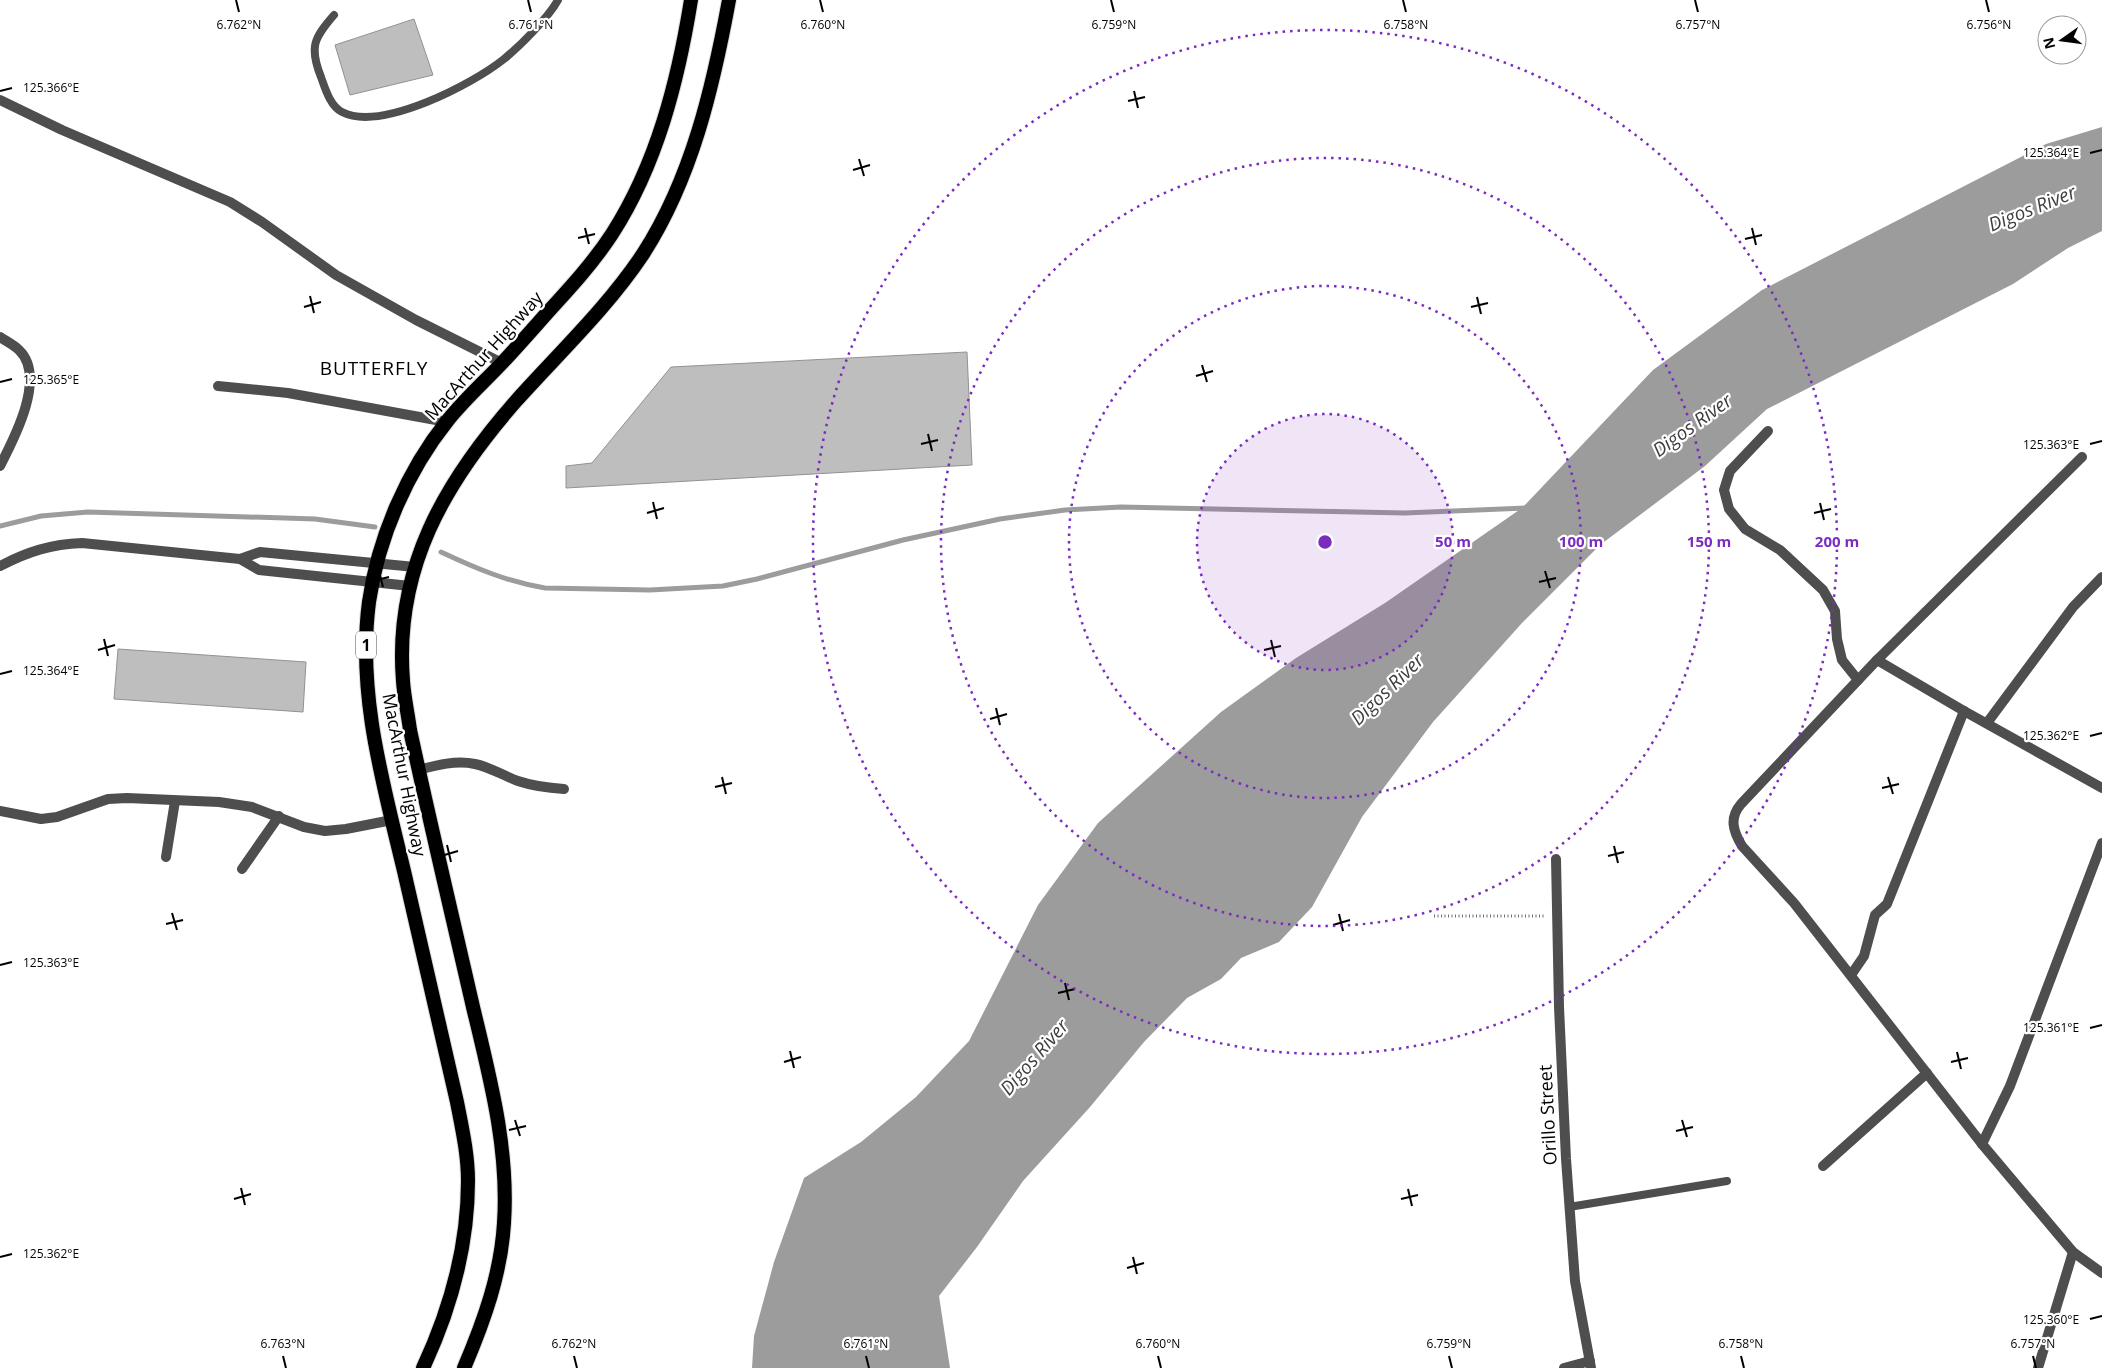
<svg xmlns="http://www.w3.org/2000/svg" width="2102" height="1368" font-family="'Open Sans',sans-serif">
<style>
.water{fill:#9c9c9c}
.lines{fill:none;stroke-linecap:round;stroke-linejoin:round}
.stream{stroke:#9c9c9c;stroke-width:5}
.building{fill:#bebebe;stroke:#929292}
.trunk-casing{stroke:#dbdbdb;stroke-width:16}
.path{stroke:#707070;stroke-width:3;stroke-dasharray:1 2.5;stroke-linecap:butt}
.service{stroke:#4e4e4e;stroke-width:8}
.minor{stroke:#4e4e4e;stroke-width:10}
.trunk{stroke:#000;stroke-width:14}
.ticks{fill:none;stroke:#000;stroke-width:2}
.ring{fill:none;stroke:#7b2cbf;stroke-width:2.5;stroke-dasharray:2.5 5}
.labels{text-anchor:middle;stroke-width:4.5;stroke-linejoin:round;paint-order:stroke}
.shield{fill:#fff;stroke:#4c4c4c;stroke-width:1}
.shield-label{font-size:16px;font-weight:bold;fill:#000}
.street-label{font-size:18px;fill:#000;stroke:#fff}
.water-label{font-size:19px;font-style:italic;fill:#3d3d3d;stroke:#fff}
.neighbourhood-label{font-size:19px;letter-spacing:1px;fill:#000;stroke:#fff}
.ticks-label{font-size:12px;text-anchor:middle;fill:#000;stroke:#fff;stroke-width:4.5;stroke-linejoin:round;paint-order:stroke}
.centre{fill:#7b2cbf;stroke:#fff;stroke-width:2.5}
.ring-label{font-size:15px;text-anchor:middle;font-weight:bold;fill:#7b2cbf;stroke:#fff;stroke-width:4.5;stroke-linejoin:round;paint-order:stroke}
</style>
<rect width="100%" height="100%" fill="#fff"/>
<!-- water -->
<polygon class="water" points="2102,127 2102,231 2068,248 2013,284 1767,409 1705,466 1600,545 1522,623 1433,722 1362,817 1312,907 1279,942 1241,958 1221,979 1187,998 1144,1042 1090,1107 1023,1181 977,1247 939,1296 950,1368 752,1368 754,1336 774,1262 804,1178 861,1142 916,1097 969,1041 1038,905 1098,823 1221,712 1296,658 1385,603 1522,508 1653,370 1762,290 2046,144"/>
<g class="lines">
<!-- stream -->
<g class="stream">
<polyline points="0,526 41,516 88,512 315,519 375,527"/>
<path d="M441 552C475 568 508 582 545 588L650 590 723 586 757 579 903 540 1000 519 1065 510 1121 507 1405 513 1527 508"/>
</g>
</g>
<!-- building -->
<g class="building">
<polygon points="414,19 433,75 350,95 335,45"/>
<polygon points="967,352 972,465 566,488 566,466 592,463 671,367"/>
<polygon points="118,649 306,662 303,712 114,699"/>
</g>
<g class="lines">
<defs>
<g id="trunk">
<path d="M423 1368C451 1308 468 1247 468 1181 468 1154 462 1128 457 1102 440 1025 422 948 404 871 383 783 357 693 369 602 378 538 407 471 448 420 464 400 484 382 502 363 517 347 532 330 547 313 570 288 593 263 612 234 657 164 678 81 691 0"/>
<path d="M464 1368C484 1321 501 1274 504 1223 509 1149 490 1078 473 1007 452 915 430 823 410 730 408 714 404 697 403 681 394 569 444 483 516 401 559 353 607 308 643 254 692 178 713 87 729 0"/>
</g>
</defs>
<!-- trunk casing -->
<use href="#trunk" class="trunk-casing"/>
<!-- path -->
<polyline class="path" points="1434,916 1545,916"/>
<!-- service -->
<g class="service">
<path d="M334 15C314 38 309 47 321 77 325 88 330 106 342 112 381 132 473 84 504 59 520 46 548 18 558 0"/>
<polyline points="1569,1207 1727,1181"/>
</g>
<!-- minor -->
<g class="minor">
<polyline points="0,100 62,130 230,202 262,222 336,275 416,320 502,363"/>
<path d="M0 337C6 341 14 345 19 350 47 377 14 439 0 466"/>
<polyline points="218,386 288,393 447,422"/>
<polyline points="1768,431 1730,471 1724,490 1729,509 1745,529 1780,550 1823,590 1835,611 1837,639 1842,660 1858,680"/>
<path d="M2082 457 1877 660 1741 804C1729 818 1733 831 1742 846L1794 903 1982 1144 2073 1252 2102 1273"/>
<polyline points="240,559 260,552 415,567"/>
<path d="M0 566C27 552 51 544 82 543L240 559 259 570 410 586"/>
<polyline points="1877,660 1964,711 2102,788"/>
<polyline points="1987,723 2073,607 2102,577"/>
<path d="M418 770C437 765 456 760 475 764 490 767 504 776 518 781 533 786 548 788 564 789"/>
<polyline points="0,811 41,819 57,817 108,799 127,798 219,802 252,807 304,827 325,831 346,829 392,820"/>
<polyline points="166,857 175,801"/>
<polyline points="1556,859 1559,1007 1566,1159 1575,1281 1591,1368"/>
<polyline points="242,869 279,816"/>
<polyline points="1851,975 1864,956 1875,915 1887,904 1964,711"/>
<polyline points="1982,1144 2010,1086 2102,843"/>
<polyline points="1823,1166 1927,1073"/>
<polyline points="1564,1368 1590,1361"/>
<polyline points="2038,1368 2073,1252"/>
</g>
<!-- trunk -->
<use href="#trunk" class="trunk"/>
</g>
<!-- ticks -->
<path class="ticks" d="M236 0 239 12M528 0 531 12M820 0 823 12M1111 0 1114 12M1403 0 1406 12M1695 0 1698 12M1986 0 1989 12M0 91 12 88M1134 91 1138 108M1128 101 1145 97M2090 153 2102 150M859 159 864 176M853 170 870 165M585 228 589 244M1752 228 1756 245M578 238 595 234M1745 239 1762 235M310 296 314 313M1477 297 1481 314M304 307 321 302M1471 307 1488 303M1202 365 1207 382M1196 376 1213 371M0 382 12 379M928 434 932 451M921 444 938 440M2090 444 2102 441M653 502 657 519M1820 503 1824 520M647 513 664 508M1814 513 1831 509M379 571 383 587M1545 571 1550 588M372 581 389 577M1539 582 1556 578M104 639 108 656M1271 640 1275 657M98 650 115 645M1264 650 1281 646M0 674 12 671M996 708 1000 725M990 719 1007 714M2090 736 2102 733M722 777 726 794M1888 777 1893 794M715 787 732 783M1882 788 1899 784M447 845 451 862M1614 846 1618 863M441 856 458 851M1608 856 1624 852M172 913 177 930M1339 914 1343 931M166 924 183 920M1333 925 1350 920M0 965 12 962M1065 983 1069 1000M1058 993 1075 989M2090 1028 2102 1025M790 1051 794 1068M1957 1052 1961 1069M784 1062 801 1057M1951 1062 1968 1058M515 1120 520 1136M1682 1120 1687 1137M509 1130 526 1126M1676 1131 1693 1127M241 1188 245 1205M1408 1189 1412 1206M234 1199 251 1194M1401 1199 1418 1195M0 1257 12 1254M1133 1257 1137 1274M1127 1268 1144 1263M2090 1319 2102 1316M283 1356 286 1368M574 1356 577 1368M866 1356 869 1368M1158 1356 1161 1368M1449 1356 1452 1368M1741 1356 1744 1368M2033 1356 2036 1368"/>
<!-- distance rings -->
<circle cx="1325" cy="542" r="128" fill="#7b2cbf" fill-opacity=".12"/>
<g class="ring">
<circle cx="1325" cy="542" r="128"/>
<circle cx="1325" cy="542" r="256"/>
<circle cx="1325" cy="542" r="384"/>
<circle cx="1325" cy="542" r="512"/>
</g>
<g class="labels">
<!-- shield labels -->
<rect class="shield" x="356" y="631.5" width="20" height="27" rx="4"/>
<g class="shield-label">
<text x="366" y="651">1</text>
</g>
<!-- street labels -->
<g class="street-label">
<text transform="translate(484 356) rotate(-48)" y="6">MacArthur Highway</text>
<text transform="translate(404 775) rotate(79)" y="6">MacArthur Highway</text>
<text transform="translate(1548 1115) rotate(-93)" y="6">Orillo Street</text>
</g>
<!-- water labels -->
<g class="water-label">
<text transform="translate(2032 208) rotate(-22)" y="7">Digos River</text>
<text transform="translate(1692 425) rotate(-36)" y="7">Digos River</text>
<text transform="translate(1387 689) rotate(-44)" y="7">Digos River</text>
<text transform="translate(1034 1057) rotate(-49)" y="7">Digos River</text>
</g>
<!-- neighbourhood labels -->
<g class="neighbourhood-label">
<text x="374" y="375">BUTTERFLY</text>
</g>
</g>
<g class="ticks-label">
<text x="1989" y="29">6.756°N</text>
<text x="239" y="29">6.762°N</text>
<text x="531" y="29">6.761°N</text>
<text x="823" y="29">6.760°N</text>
<text x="1114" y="29">6.759°N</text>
<text x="1406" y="29">6.758°N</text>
<text x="1698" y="29">6.757°N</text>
<text x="51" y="92">125.366°E</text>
<text x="2051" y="157">125.364°E</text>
<text x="51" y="384">125.365°E</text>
<text x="2051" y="449">125.363°E</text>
<text x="51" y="675">125.364°E</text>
<text x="2051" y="740">125.362°E</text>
<text x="51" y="967">125.363°E</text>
<text x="2051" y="1032">125.361°E</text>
<text x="51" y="1258">125.362°E</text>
<text x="2051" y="1324">125.360°E</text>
<text x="283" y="1348">6.763°N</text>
<text x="574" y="1348">6.762°N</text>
<text x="866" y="1348">6.761°N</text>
<text x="1158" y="1348">6.760°N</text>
<text x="1449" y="1348">6.759°N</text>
<text x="1741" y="1348">6.758°N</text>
<text x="2033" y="1348">6.757°N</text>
</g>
<circle cx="1325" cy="542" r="8" class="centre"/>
<g class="ring-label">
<text x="1453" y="547">50 m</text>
<text x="1581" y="547">100 m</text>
<text x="1709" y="547">150 m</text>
<text x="1837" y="547">200 m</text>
</g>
<!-- north arrow -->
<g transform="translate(2062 40) rotate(256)"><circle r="24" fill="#ffffff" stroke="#999999"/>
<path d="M0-4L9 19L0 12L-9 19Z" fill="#000000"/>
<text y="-8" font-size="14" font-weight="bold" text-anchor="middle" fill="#000000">N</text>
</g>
</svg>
